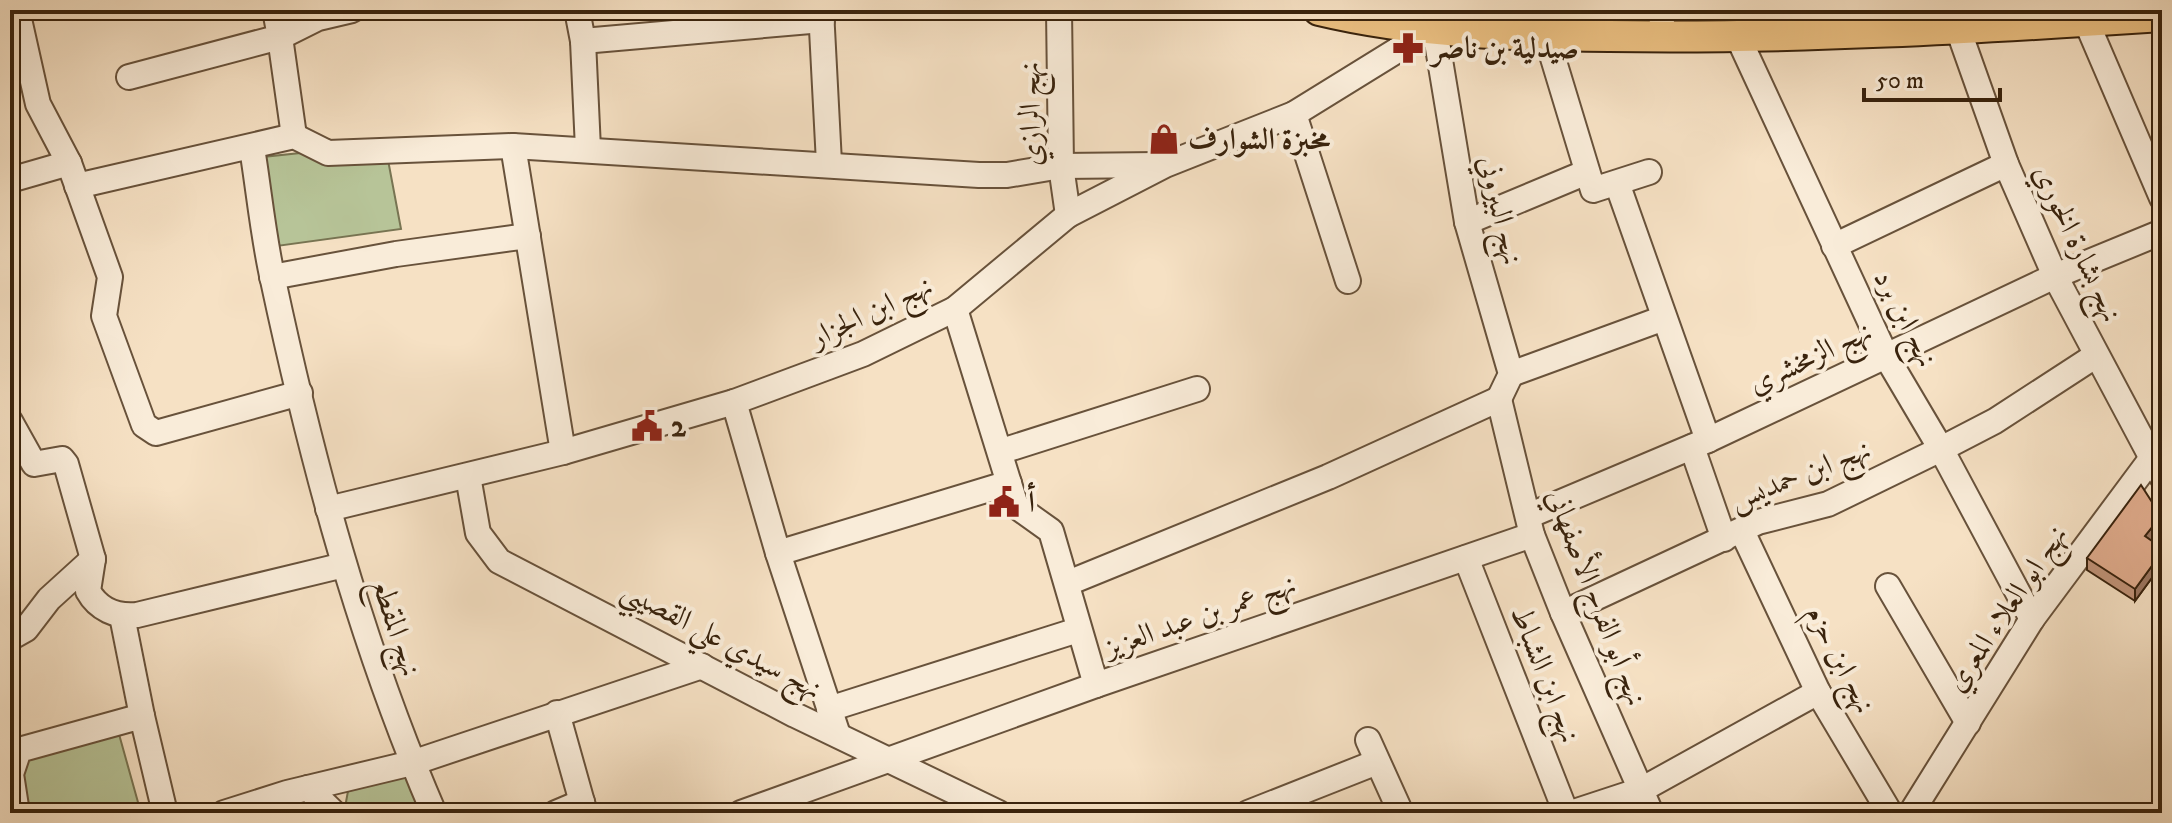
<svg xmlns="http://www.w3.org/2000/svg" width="2172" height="823" font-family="'IM FELL DW Pica',Amiri,serif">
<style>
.green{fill:#b7c498;stroke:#787452;stroke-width:2}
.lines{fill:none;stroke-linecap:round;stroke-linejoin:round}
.minor-casing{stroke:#68523b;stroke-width:28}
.major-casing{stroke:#39230d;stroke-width:34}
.minor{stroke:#f9ecd9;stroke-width:24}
.major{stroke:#ebc082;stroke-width:30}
.wall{fill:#c09378;stroke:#39230d;stroke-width:2}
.shaded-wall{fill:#9c7862;stroke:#39230d;stroke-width:2}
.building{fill:#dfab8c;stroke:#39230d;stroke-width:2}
.labels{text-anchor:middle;stroke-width:8;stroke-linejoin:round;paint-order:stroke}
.poi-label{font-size:30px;font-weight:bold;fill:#39230d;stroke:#f9ecd9;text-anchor:start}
.street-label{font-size:30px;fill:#39230d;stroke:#f9ecd9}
</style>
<rect width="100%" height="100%" fill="#f6e1c4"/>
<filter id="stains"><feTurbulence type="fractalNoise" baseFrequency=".0025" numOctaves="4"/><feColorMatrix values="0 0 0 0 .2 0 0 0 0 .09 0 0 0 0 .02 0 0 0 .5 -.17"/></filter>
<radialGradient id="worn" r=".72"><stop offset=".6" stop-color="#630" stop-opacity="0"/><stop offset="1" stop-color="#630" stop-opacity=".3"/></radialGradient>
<!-- green -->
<g class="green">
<polygon points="385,144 401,229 277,246 263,157"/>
<polygon points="117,727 141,813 26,813 20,761"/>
<polygon points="412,772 429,813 356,813 346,802 348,791"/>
</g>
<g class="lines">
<defs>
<g id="minor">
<polyline points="17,10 38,104 69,163 110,277 104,316 144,425 156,433 300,393"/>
<polyline points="577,10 583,41 588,149"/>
<polyline points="821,10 829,163"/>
<polyline points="1059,10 1061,166 1068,215"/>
<polyline points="1516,10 1517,34"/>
<polyline points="1661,10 1663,37"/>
<polyline points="2086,21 2162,198"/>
<polyline points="1957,26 2006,164 2055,276 2162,477"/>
<polyline points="1435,30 1467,222 1511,374 1499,399"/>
<polyline points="1546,35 1593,190 1649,172"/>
<polyline points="1738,37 1886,356 1941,449 2032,619"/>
<polyline points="583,41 822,20"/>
<polyline points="129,77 280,37 275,10"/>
<polyline points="1294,114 1348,281"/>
<polyline points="294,136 280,37 318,18 352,10"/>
<polyline points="513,146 563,452"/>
<path d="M252 148C259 191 263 236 273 280 312 462 360 642 434 813"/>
<polyline points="10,180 69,163"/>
<polyline points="1617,183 1708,440"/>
<polyline points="77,186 294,136 328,153 513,146 979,175 1007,175 1061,166 1159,165"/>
<polyline points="1467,222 1587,172"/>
<polyline points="1834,246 2006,164"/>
<polyline points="272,277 396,254 528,236"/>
<polyline points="955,309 1016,506 1051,531 1096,685"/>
<polyline points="1511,374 1664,318"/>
<polyline points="1499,399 1532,535 1563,613 1651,813"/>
<polyline points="734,402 778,553 838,735"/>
<path d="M10 421 34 464 62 459 66 464 93 559 88 591C98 609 116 617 137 615L344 565"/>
<polyline points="1692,447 1724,539"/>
<polyline points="1002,451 1197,389"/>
<polyline points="468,476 478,533 499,561 795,715 999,813"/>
<polyline points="328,509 563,452 734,402 863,354 955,309 1068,215 1165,165 1294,114 1430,30"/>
<polyline points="1528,516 1708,440 2055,276 2162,232"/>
<polyline points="1742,531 1818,692 1890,813"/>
<polyline points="778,553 1009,483"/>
<polyline points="1466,558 1566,813"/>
<polyline points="1068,583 1328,477 1499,399"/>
<polyline points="1888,586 1968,723"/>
<polyline points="1563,613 1758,522 1828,504 1941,449 1995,421 2095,356"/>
<polyline points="122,616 142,716"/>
<polyline points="10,638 26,629 49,599 93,559"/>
<polyline points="829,709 1078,630"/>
<polyline points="557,713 585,813"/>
<polyline points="1368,740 1401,813"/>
<polyline points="308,788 334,813"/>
<polyline points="17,813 11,774 19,750 142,716 165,813"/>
<polyline points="224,813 287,793 412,763 702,666"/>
<polyline points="556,813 582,802"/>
<polyline points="741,813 1096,685 1532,535"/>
<polyline points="1248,813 1377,762"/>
<polyline points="1571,813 1641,790 1818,692"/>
<polyline points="1911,813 2032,619 2160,447"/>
</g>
<path id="major" d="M1319 10C1415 33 1511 35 1609 36 1793 39 1979 28 2162 16"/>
</defs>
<!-- minor casing -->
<use href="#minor" class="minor-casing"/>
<!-- major casing -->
<use href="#major" class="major-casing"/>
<!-- minor -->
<use href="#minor" class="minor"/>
<!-- major -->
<use href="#major" class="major"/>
</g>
<!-- wall -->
<polygon class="wall" points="2161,528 2152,541 2162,548 2162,564 2135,601 2087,570 2087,558"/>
<!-- shaded-wall -->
<g class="shaded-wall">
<polygon points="2161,516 2161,528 2145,549 2145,536"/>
<polygon points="2162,552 2162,564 2135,601 2135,589"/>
</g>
<!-- building -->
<polygon class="building" points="2141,485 2161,516 2145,536 2162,548 2162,552 2135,589 2087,558"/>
<!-- icons -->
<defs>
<symbol id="pharmacy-bare" viewBox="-9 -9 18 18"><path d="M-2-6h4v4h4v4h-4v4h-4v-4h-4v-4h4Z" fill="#8f2418" stroke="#f9ecd9" stroke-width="2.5" paint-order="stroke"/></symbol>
<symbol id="shop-bare" viewBox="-9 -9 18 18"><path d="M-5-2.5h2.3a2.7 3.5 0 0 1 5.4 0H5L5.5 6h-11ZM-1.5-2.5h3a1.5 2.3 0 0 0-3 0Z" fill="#8f2418" stroke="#f9ecd9" stroke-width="2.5" paint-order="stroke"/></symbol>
<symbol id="civic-bare" viewBox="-9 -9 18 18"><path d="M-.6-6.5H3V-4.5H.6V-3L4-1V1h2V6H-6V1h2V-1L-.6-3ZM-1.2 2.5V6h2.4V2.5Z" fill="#8f2418" stroke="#f9ecd9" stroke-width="2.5" paint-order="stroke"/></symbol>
</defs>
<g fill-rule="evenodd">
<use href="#pharmacy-bare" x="1386" y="26" width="44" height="44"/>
<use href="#shop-bare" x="1142" y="117" width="44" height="44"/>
<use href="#civic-bare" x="625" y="404" width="44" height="44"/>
<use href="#civic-bare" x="982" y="480" width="44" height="44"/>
</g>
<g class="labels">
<!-- poi labels -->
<g class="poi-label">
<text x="1432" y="58">صيدلية بن ناصر</text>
<text x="1188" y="149">مخبزة الشوارف</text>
<text x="671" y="436">2</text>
<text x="1028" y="512">أ</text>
</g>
<!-- street labels -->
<g class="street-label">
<text transform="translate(1030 114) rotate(-91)" y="10">نهج الرازي</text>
<text transform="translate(1501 210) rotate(77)" y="10">نهج البيروني</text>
<text transform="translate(2078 243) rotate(65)" y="10">نهج بشارة الخوري</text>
<text transform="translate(871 311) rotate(-25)" y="10">نهج ابن الجزار</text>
<text transform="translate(1906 318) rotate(63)" y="10">نهج ابن برد</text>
<text transform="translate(1810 357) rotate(-25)" y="10">نهج الزمخشري</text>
<text transform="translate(1800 474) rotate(-21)" y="10">نهج ابن حمديس</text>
<text transform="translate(1597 597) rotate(69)" y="10">نهج أبو الفرج الأصفهاني</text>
<text transform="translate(2006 608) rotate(-56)" y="10">نهج ابو العلاء المعري</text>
<text transform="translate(1200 615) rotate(-19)" y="10">نهج عمر بن عبد العزيز</text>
<text transform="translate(397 627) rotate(72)" y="10">نهج المقطع</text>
<text transform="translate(722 639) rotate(28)" y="10">نهج سيدي علي القصيبي</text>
<text transform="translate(1841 659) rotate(63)" y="10">نهج ابن حزم</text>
<text transform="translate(1546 674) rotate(69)" y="10">نهج ابن الشباط</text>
</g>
</g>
<!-- margin -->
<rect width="2172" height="823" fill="none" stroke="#f6e1c4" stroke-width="40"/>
<rect x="12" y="12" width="2148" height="799" fill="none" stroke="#39230d" stroke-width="4"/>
<rect x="20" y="20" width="2132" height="783" fill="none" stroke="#39230d" stroke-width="2"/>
<!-- scale -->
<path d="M1864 88v12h136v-12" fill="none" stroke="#39230d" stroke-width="4"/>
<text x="1876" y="88" font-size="24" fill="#39230d" stroke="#f9ecd9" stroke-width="6" paint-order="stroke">50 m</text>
<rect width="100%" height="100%" filter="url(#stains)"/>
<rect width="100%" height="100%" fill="url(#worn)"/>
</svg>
